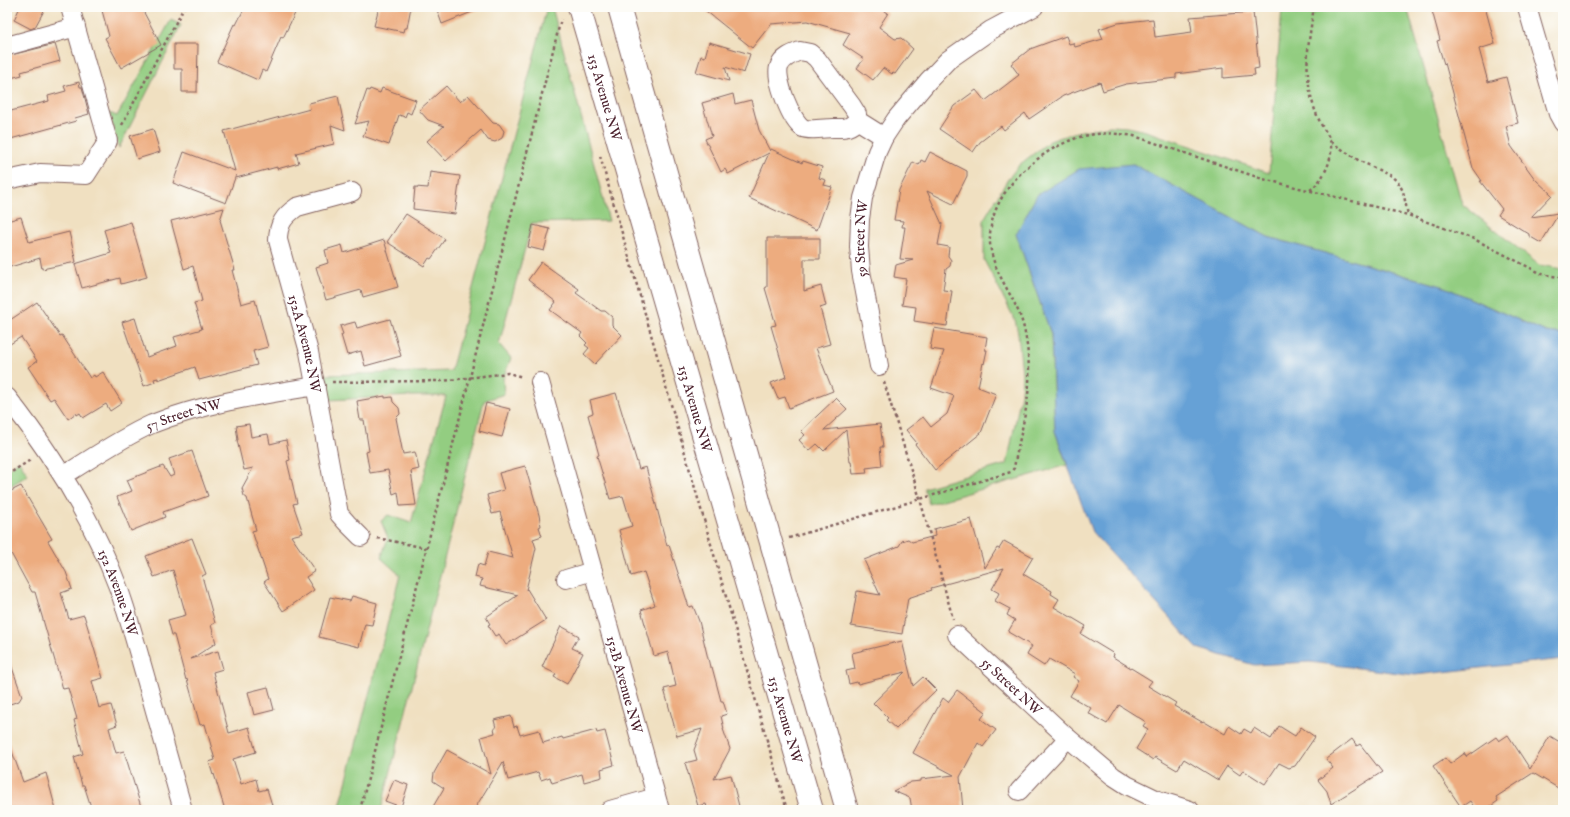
<svg xmlns="http://www.w3.org/2000/svg" width="1570" height="817" font-family="'IM FELL English',serif">
<style>
.green{fill:#93cd81;stroke:#6e7656}
.water{fill:#66a1d6;stroke:#586080}
.building{fill:#edac7f}
.lines{fill:none;stroke-linecap:round;stroke-linejoin:round}
.minor-casing{stroke:#846360;stroke-width:20}
.major-casing{stroke:#846360;stroke-width:24}
.path{stroke:#846360;stroke-width:2.5;stroke-dasharray:3 3;stroke-linecap:butt}
.minor{stroke:#fff;stroke-width:18}
.major{stroke:#fff;stroke-width:22}
.labels{text-anchor:middle;stroke-width:3;stroke-linejoin:round;paint-order:stroke}
.street-label{font-size:14px;fill:#4a1f2b;stroke:#fdfcf7}
</style>
<rect width="100%" height="100%" fill="#fdfcf7"/>
<filter id="ink" filterUnits="userSpaceOnUse"><feTurbulence type="fractalNoise" baseFrequency=".025" numOctaves="2"/><feDisplacementMap in="SourceGraphic" scale="8" xChannelSelector="R" yChannelSelector="G"/><feConvolveMatrix kernelMatrix="1 2 1 2 8 2 1 2 1" color-interpolation-filters="sRGB"/></filter>
<filter id="wash" filterUnits="userSpaceOnUse"><feTurbulence type="fractalNoise" baseFrequency=".012" numOctaves="4" result="noise"/><feDisplacementMap in="SourceGraphic" scale="16" xChannelSelector="R" yChannelSelector="G"/><feGaussianBlur stdDeviation="0.9" result="paint"/><feColorMatrix in="noise" values="0 0 0 0 0 0 0 0 0 0 0 0 0 0 0 0 0 1.4 0 .05"/><feComposite in="paint" operator="in"/></filter>
<g filter="url(#wash)">
<rect width="100%" height="100%" fill="#f0e0c1"/>
<!-- green -->
<g class="green">
<polygon points="547,7 552,7 609,221 532,223 499,344 511,358 503,379 504,394 484,401 381,810 339,810 400,575 381,558 388,538 381,521 388,515 411,523 446,396 412,396 328,400 324,375 451,371"/>
<polygon points="1282,7 1407,7 1462,204 1539,265 1563,269 1563,334 1546,332 1442,286 1268,237 1133,164 1016,234 1051,334 1055,431 1067,465 929,504 924,488 1007,464 1021,394 1022,373 1018,333 1015,320 984,260 984,219 1008,179 1019,165 1050,141 1076,132 1110,126 1128,127 1146,131 1269,173"/>
<polygon points="171,20 181,25 119,148 109,113 117,116"/>
<polygon points="19,461 28,475 7,488 7,470"/>
</g>
<!-- water -->
<polygon class="water" points="1133,164 1268,237 1442,286 1546,332 1563,334 1563,659 1415,675 1310,662 1254,665 1197,648 1092,532 1055,431 1051,334 1016,234 1037,195 1079,169"/>
<g id="blocks">
<!-- building -->
<g class="building">
<polygon points="20,7 46,7 35,27 31,29 14,20"/>
<polygon points="101,7 141,7 161,45 121,68 105,38 109,36"/>
<polygon points="245,7 298,7 283,38 281,37 266,72 262,70 258,80 217,62 234,24 236,25"/>
<polygon points="379,7 411,7 407,28 405,28 404,32 374,26"/>
<polygon points="436,7 482,7 482,8 442,24"/>
<polygon points="701,7 879,7 888,13 879,27 895,39 901,38 913,49 895,74 893,73 892,74 883,68 873,80 857,68 864,59 843,45 850,33 807,21 771,24 752,48"/>
<polygon points="1431,7 1485,7 1495,44 1479,49 1488,82 1506,77 1518,123 1506,126 1511,146 1535,179 1552,195 1531,217 1559,213 1541,243 1529,236 1529,234 1498,215 1502,209 1480,181 1482,181 1473,168 1445,63 1444,64 1437,41 1440,40"/>
<polygon points="1253,12 1259,68 1254,69 1255,75 1223,78 1223,68 1176,74 1176,78 1126,84 1103,91 1100,82 1063,96 1029,119 1025,113 1004,130 1001,126 980,142 973,152 939,129 954,106 976,90 985,101 1019,75 1011,64 1030,49 1066,36 1069,44 1073,43 1075,47 1103,39 1099,29 1118,23 1153,19 1155,37 1192,32 1190,17"/>
<polygon points="709,42 750,54 744,73 725,67 729,81 696,72 701,56 705,57"/>
<polygon points="55,44 60,61 21,72 22,75 7,79 7,56"/>
<polygon points="174,44 198,44 197,92 182,92 182,69 174,69"/>
<polygon points="79,82 80,87 82,87 89,114 75,118 76,121 7,140 7,112 49,101 48,96 66,91 64,86"/>
<polygon points="446,86 460,102 468,95 493,123 499,124 504,131 502,138 495,142 488,140 481,130 446,161 427,141 444,126 428,120 419,110"/>
<polygon points="382,88 416,100 411,114 407,112 405,117 399,115 389,145 363,136 369,121 355,124 367,90 369,91 370,89 380,93"/>
<polygon points="733,94 735,104 751,100 759,130 770,151 771,149 802,163 803,161 822,167 819,178 826,180 824,185 832,187 817,230 749,198 769,153 728,174 725,169 721,172 705,139 712,136 702,103"/>
<polygon points="338,96 345,130 331,125 334,144 296,153 299,163 277,169 277,167 236,178 236,175 226,203 173,183 184,152 235,171 224,131 258,122 258,123 310,109 309,103"/>
<polygon points="153,129 160,152 137,159 130,136"/>
<polygon points="930,152 967,171 967,176 953,204 927,191 942,224 938,245 949,247 948,256 951,260 950,266 946,269 943,290 952,291 947,326 914,321 916,307 902,305 906,279 894,277 896,265 913,260 900,259 905,227 902,227 903,221 894,220 899,190 913,162 919,165 921,160 925,162"/>
<polygon points="430,172 460,176 455,214 413,209 415,187 428,188"/>
<polygon points="224,208 220,220 235,270 232,270 241,304 255,300 268,347 253,351 257,365 199,380 195,367 158,380 158,378 154,379 155,382 144,386 122,322 135,318 147,357 177,346 174,337 202,329 194,303 202,301 193,266 184,269 171,221"/>
<polygon points="406,214 445,239 431,259 429,258 424,266 387,242"/>
<polygon points="21,217 29,242 69,232 76,262 42,269 40,258 7,268 7,221"/>
<polygon points="131,222 147,277 121,284 120,278 82,288 75,264 111,253 104,230"/>
<polygon points="533,225 550,229 544,251 528,247"/>
<polygon points="767,238 820,238 820,259 804,259 804,291 821,286 826,306 820,308 830,344 816,348 833,391 789,408 785,397 778,399 771,383 786,377 771,326 776,325 765,288 767,287"/>
<polygon points="384,240 398,287 363,297 361,290 326,300 316,267 328,263 325,250 342,245 344,253"/>
<polygon points="541,262 579,289 576,293 601,311 605,311 612,317 612,325 622,335 595,364 584,354 589,348 585,345 587,343 580,336 582,333 550,310 556,302 528,280"/>
<polygon points="37,302 60,336 62,335 90,378 94,375 95,377 103,372 122,403 110,411 106,404 83,418 80,413 77,415 76,413 68,419 54,398 50,400 28,367 37,361 21,337 7,346 7,322"/>
<polygon points="390,319 401,356 365,366 361,351 347,355 341,335 343,334 340,326 355,322 357,328"/>
<polygon points="934,328 987,337 985,350 987,350 984,364 983,363 978,387 996,394 981,433 935,470 915,444 917,443 906,430 923,417 931,427 947,414 954,396 931,388 944,351 930,349"/>
<polygon points="616,393 639,469 646,467 667,546 669,545 689,607 693,606 699,621 710,667 712,667 721,701 723,701 727,714 721,716 724,729 723,729 730,749 714,779 731,775 740,810 708,810 706,804 698,806 685,763 697,760 694,750 702,729 677,736 664,689 676,686 668,652 654,656 641,610 655,605 644,572 631,576 619,530 632,526 623,496 610,499 597,456 599,455 588,415 593,413 590,400"/>
<polygon points="385,396 385,398 392,397 393,402 399,408 400,414 396,418 403,454 415,452 417,460 419,469 411,471 416,505 400,506 398,492 393,494 388,470 370,473 366,452 369,451 364,420 360,420 357,401"/>
<polygon points="836,398 847,409 824,430 880,424 883,447 880,447 882,466 866,468 867,473 853,474 851,462 850,462 846,430 824,451 817,444 809,451 799,440 805,435 801,431"/>
<polygon points="486,403 510,409 502,437 479,431"/>
<polygon points="249,424 251,437 268,434 270,444 286,440 290,460 287,461 297,503 293,504 303,533 291,536 315,571 306,577 314,590 283,611 264,582 268,579 252,531 256,530 247,498 244,496 242,488 253,468 244,470 237,440 238,440 236,426"/>
<polygon points="192,451 208,496 163,512 165,517 131,531 117,497 132,491 127,480 163,466 170,477 174,475 169,459"/>
<polygon points="525,466 539,515 541,526 539,527 542,536 533,539 536,548 526,590 527,589 546,620 506,645 499,634 495,636 488,625 490,624 486,617 518,595 480,586 482,579 475,577 478,564 484,566 488,552 513,558 500,512 492,514 487,495 504,490 499,473"/>
<polygon points="21,486 52,539 48,541 66,572 72,589 61,593 69,619 84,615 103,678 92,681 99,708 111,705 117,725 109,728 116,753 124,751 142,810 92,810 84,785 82,785 74,757 83,754 74,720 77,719 68,688 63,689 35,592 32,592 7,546 7,493"/>
<polygon points="971,519 985,568 997,548 999,549 1004,541 1033,557 1023,574 1052,591 1051,594 1059,599 1054,607 1086,626 1081,634 1114,654 1113,657 1152,681 1148,686 1176,703 1174,706 1202,722 1203,721 1225,734 1229,726 1241,734 1244,729 1251,733 1254,728 1271,739 1279,726 1295,736 1301,727 1315,737 1295,766 1289,768 1279,763 1265,784 1243,770 1240,775 1227,766 1218,780 1184,759 1177,770 1155,757 1153,760 1136,749 1148,729 1143,726 1146,722 1119,705 1107,724 1088,713 1091,708 1070,696 1079,681 1073,677 1075,674 1049,659 1044,666 1027,655 1032,646 1008,632 1015,620 1007,615 1010,609 995,601 999,593 992,589 1004,568 931,588 932,590 908,598 902,634 851,626 857,591 880,595 864,560 899,546 902,541 908,539 912,542 935,536 934,529"/>
<polygon points="192,538 206,574 202,576 215,623 211,625 216,643 191,659 218,651 223,669 213,672 229,733 249,727 256,752 233,759 241,784 256,779 259,791 267,789 272,805 254,810 225,810 214,774 213,775 209,762 215,760 205,724 200,725 187,679 186,680 174,635 172,635 168,620 186,615 173,570 154,577 146,556"/>
<polygon points="352,596 377,603 372,625 365,624 359,647 319,637 330,597 350,601"/>
<polygon points="561,626 579,636 572,648 583,653 567,684 554,677 556,674 542,667"/>
<polygon points="902,641 913,686 923,677 936,690 896,729 886,720 888,718 873,703 905,672 858,684 857,682 849,684 846,671 855,669 852,653"/>
<polygon points="9,659 22,696 19,701 7,705 7,660"/>
<polygon points="268,687 274,710 254,715 248,692"/>
<polygon points="957,690 986,712 981,719 996,730 983,747 978,743 960,777 963,810 912,810 910,798 893,791 911,782 921,781 921,779 954,775 913,753 943,698 948,702"/>
<polygon points="511,716 514,727 517,726 520,735 539,730 543,743 562,737 563,739 596,730 597,733 605,731 614,765 601,769 602,777 584,782 582,774 552,783 550,777 541,780 538,772 508,780 503,762 474,810 431,810 444,788 433,781 434,773 447,750 491,774 481,737 495,733 494,728 496,728 494,720"/>
<polygon points="1508,735 1530,769 1550,736 1563,744 1563,791 1533,773 1496,797 1498,801 1485,810 1476,810 1470,801 1461,807 1433,766 1445,758 1450,764 1465,753 1467,757 1496,737 1499,741"/>
<polygon points="1352,739 1357,746 1360,744 1382,772 1331,804 1327,791 1318,780 1333,768 1326,759"/>
<polygon points="7,743 9,743 23,782 46,773 56,810 7,810"/>
<polygon points="394,780 408,785 401,807 385,801"/>
</g>
</g>
</g>
<g filter="url(#ink)">
<use href="#blocks" fill-opacity="0" stroke="#846360" stroke-width="1"/>
<g class="lines">
<defs>
<g id="minor">
<polyline points="1527,7 1558,114 1563,123"/>
<polyline points="7,46 76,27"/>
<path d="M857 120C850 129 844 128 833 128 826 128 809 131 803 128 791 121 775 79 779 67 782 58 792 54 800 51L810 53 817 59 852 106 857 114V120L884 137"/>
<polyline points="7,180 40,173 86,175 108,141 70,7"/>
<path id="s1" d="M352 192 297 207C284 216 278 224 278 240L309 352 339 514 347 523 361 537"/>
<path id="s2" d="M879 366 861 271 859 247 860 219 863 198 877 152 884 137 896 119 928 81 948 60 991 30 1034 7"/>
<path id="s3" d="M540 382 660 810"/>
<path id="s4" d="M7 397C52 454 92 518 118 587 129 617 137 648 146 679 158 723 171 766 183 810"/>
<path id="s5" d="M63 476C92 458 121 438 152 424 205 403 260 395 316 386"/>
<polyline points="566,579 593,571"/>
<path id="s6" d="M957 635 1068 738 1113 776 1127 785 1158 800 1190 810"/>
<polyline points="1019,791 1068,738"/>
<polyline points="610,810 656,797"/>
</g>
<g id="major">
<path id="s7" d="M579 7 812 810"/>
<polyline points="619,7 847,810"/>
</g>
</defs>
<!-- minor casing -->
<use href="#minor" class="minor-casing"/>
<!-- major casing -->
<use href="#major" class="major-casing"/>
<!-- path -->
<g class="path">
<polyline points="122,125 184,7"/>
<polyline points="1331,142 1358,160 1391,176 1398,182 1403,191 1408,215"/>
<polyline points="600,156 787,810"/>
<path d="M1310 190C1323 181 1335 157 1330 141 1329 135 1323 129 1320 122 1313 108 1309 91 1308 75 1306 54 1310 34 1313 13L1312 7"/>
<polyline points="332,382 442,381 508,373 523,377"/>
<polyline points="884,382 920,499 953,619"/>
<polyline points="7,475 32,459"/>
<polyline points="377,538 426,548"/>
<path d="M789 538 1011 472 1014 468C1019 438 1031 399 1029 369 1028 351 1026 329 1019 313 1009 289 992 269 990 243 987 194 1037 150 1080 137 1098 132 1116 133 1134 136L1263 179 1408 215 1474 239 1542 274 1563 278"/>
<polyline points="360,810 561,19"/>
</g>
<!-- minor -->
<use href="#minor" class="minor"/>
<!-- major -->
<use href="#major" class="major"/>
</g>
</g>
<g class="labels">
<!-- street labels -->
<g class="street-label">
<text dy="5" stroke="none"><textPath href="#s7" startOffset="94">153 Avenue NW</textPath></text>
<text dy="5" stroke="none"><textPath href="#s2" startOffset="129">59 Street NW</textPath></text>
<text dy="5" stroke="none"><textPath href="#s1" startOffset="204">152A Avenue NW</textPath></text>
<text dy="5" stroke="none"><textPath href="#s7" startOffset="418">153 Avenue NW</textPath></text>
<text dy="5" stroke="none"><textPath href="#s5" startOffset="136">57 Street NW</textPath></text>
<text dy="5" stroke="none"><textPath href="#s4" startOffset="226">152 Avenue NW</textPath></text>
<text dy="5" stroke="none"><textPath href="#s3" startOffset="314">152B Avenue NW</textPath></text>
<text dy="5" stroke="none"><textPath href="#s6" startOffset="75">55 Street NW</textPath></text>
<text dy="5" stroke="none"><textPath href="#s7" startOffset="742">153 Avenue NW</textPath></text>
</g>
</g>
<!-- margin -->
<rect width="1570" height="817" fill="none" stroke="#fdfcf7" stroke-width="24"/>
</svg>
